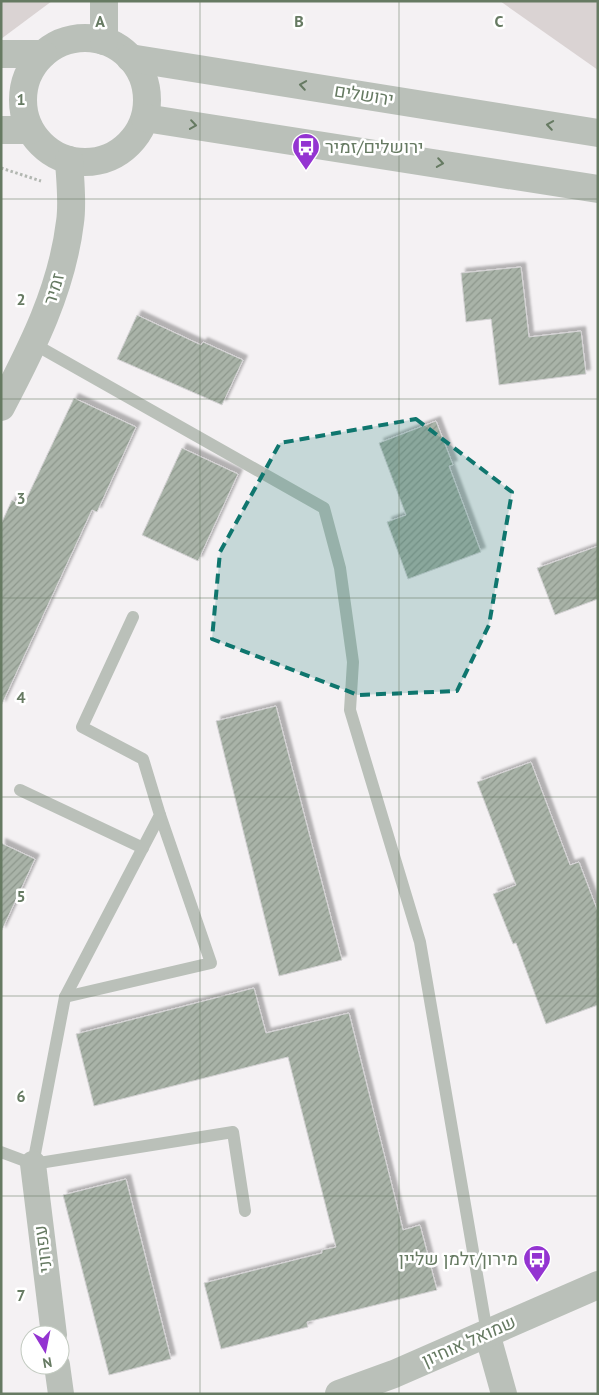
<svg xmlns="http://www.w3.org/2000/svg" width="599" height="1395" font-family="'PT Sans',Heebo,sans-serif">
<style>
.grass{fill:#dad3d3}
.building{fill:url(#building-hatch);stroke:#d5d3d5;filter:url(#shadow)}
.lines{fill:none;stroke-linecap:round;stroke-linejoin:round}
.path{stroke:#b2b7b1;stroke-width:3;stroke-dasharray:2.5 2.5;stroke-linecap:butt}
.service{stroke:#bac0b9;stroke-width:12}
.minor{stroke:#bac0b9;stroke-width:26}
.tertiary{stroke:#bac0b9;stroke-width:28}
.oneway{stroke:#667a62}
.marked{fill:#0f766e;fill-opacity:0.2;stroke:#0f766e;stroke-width:4;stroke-dasharray:10 6;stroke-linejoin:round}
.grid{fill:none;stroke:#667a62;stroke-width:1;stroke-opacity:0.55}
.labels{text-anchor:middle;stroke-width:5;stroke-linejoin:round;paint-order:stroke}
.street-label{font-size:18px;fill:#667a62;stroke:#fff}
.poi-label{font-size:18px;fill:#667a62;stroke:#fff;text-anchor:start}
.grid-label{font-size:16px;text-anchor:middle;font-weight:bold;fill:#667a62;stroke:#fff;stroke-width:5;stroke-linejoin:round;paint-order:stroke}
</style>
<defs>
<pattern id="building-hatch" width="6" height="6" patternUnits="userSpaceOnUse" patternTransform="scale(1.25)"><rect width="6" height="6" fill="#a9b3a8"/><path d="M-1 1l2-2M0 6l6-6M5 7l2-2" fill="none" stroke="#8d978c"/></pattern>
<filter id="shadow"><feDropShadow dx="4.5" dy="-4.5" stdDeviation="1" flood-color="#0004"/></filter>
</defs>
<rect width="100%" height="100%" fill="#f4f1f3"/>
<!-- grass -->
<g class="grass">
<polygon points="1,1 52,1 1,39"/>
<polygon points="500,1 598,1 598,70"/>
</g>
<!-- building -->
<g class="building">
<polygon points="521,267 529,337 581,331 586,374 499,385 491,319 466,322 461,273"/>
<polygon points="137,315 201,345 203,342 243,360 222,405 117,359"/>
<polygon points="74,398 136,427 97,512 92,510 1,706 1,524 12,500 23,506"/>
<polygon points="436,421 453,465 449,466 481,552 408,579 387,522 406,515 379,443"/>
<polygon points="182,448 238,474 198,561 142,535"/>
<polygon points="598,546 598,599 555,615 537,568"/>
<polygon points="276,706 342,960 279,976 216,721"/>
<polygon points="531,762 570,865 579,862 598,912 598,1005 546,1024 516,943 513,944 493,894 516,885 477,782"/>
<polygon points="1,843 35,859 1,932"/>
<polygon points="254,988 266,1033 349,1013 403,1230 420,1225 437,1290 307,1322 308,1327 221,1349 204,1283 322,1253 322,1250 336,1247 288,1057 94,1106 76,1034"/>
<polygon points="126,1179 171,1359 109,1375 63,1195"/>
</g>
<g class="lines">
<!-- path -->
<polyline class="path" points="1,168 41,181"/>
<!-- service -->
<g class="service">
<polyline points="34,344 324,508 340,568 353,662 350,710 420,942 487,1333"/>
<polyline points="20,790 143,848"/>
<polyline points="65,997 211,963 160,815"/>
<polyline points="1,1152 33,1164 233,1132 245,1211"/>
<polyline points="33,1164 65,997 160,815 143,759 82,727 133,617"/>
</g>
<!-- minor -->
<g class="minor">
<polyline points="33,1164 54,1335"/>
<polyline points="487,1333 504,1394"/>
<polyline points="57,1365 61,1394"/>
</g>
<!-- tertiary -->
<g class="tertiary">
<circle cx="85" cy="100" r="62"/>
<polyline points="104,41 104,1"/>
<polyline points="1,54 43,54"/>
<polyline points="130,58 598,133"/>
<polyline points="145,118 598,189"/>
<polyline points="1,130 30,130"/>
<path d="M1 407C32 348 62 289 70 222 73 202 70 180 69 160"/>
<polyline points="339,1394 394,1374 598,1285"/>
</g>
</g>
<!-- one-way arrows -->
<defs><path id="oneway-chevron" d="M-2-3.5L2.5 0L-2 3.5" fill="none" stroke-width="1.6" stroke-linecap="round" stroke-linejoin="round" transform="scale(1.25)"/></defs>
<g class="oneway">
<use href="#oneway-chevron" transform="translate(303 85) rotate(-171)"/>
<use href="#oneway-chevron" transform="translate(193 125) rotate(8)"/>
<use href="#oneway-chevron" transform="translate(550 125) rotate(-171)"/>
<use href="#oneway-chevron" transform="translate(440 163) rotate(9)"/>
</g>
<!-- marked area -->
<path class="marked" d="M416 419 512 492 489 625 457 691 358 695 212 639 220 552 280 443Z"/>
<!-- grid -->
<path class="grid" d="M200 1V1394M399 1V1394M1 199H598M1 399H598M1 598H598M1 797H598M1 996H598M1 1196H598"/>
<!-- icons -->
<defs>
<symbol id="bus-pin" viewBox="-11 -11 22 30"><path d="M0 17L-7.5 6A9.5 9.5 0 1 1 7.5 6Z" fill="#9434d1" stroke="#fff"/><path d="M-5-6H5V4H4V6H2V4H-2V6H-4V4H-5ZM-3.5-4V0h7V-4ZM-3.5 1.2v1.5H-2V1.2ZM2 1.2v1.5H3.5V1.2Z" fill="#fff"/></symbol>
</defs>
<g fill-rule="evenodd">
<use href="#bus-pin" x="290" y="131" width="32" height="43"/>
<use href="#bus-pin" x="521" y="1243" width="32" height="43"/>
</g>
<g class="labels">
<!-- street labels -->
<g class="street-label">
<text transform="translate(364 95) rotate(9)" y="6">ירושלים</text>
<text transform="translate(54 289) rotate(-73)" y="6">זמיר</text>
<text transform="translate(43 1249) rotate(-97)" y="6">עפרוני</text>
<text transform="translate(469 1341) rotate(-24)" y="6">שמואל אוחיון</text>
</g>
<!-- poi labels -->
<g class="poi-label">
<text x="325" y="153">ירושלים/זמיר</text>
<text x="518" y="1265" text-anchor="end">מירון/זלמן שליין</text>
</g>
</g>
<g class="grid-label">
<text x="100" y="27">A</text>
<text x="299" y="27">B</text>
<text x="499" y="27">C</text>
<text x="21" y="105">1</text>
<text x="21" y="305">2</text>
<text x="21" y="504">3</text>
<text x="21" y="703">4</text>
<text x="21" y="902">5</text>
<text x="21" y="1102">6</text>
<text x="21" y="1301">7</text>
</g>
<!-- border -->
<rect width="599" height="1395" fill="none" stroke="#667a62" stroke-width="5"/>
<!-- north arrow -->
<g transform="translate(45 1350) rotate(170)"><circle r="24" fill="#ffffff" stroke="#c2cac0"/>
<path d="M0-4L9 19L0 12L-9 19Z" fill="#9434d1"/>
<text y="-8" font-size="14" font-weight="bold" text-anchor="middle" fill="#667a62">N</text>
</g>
</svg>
